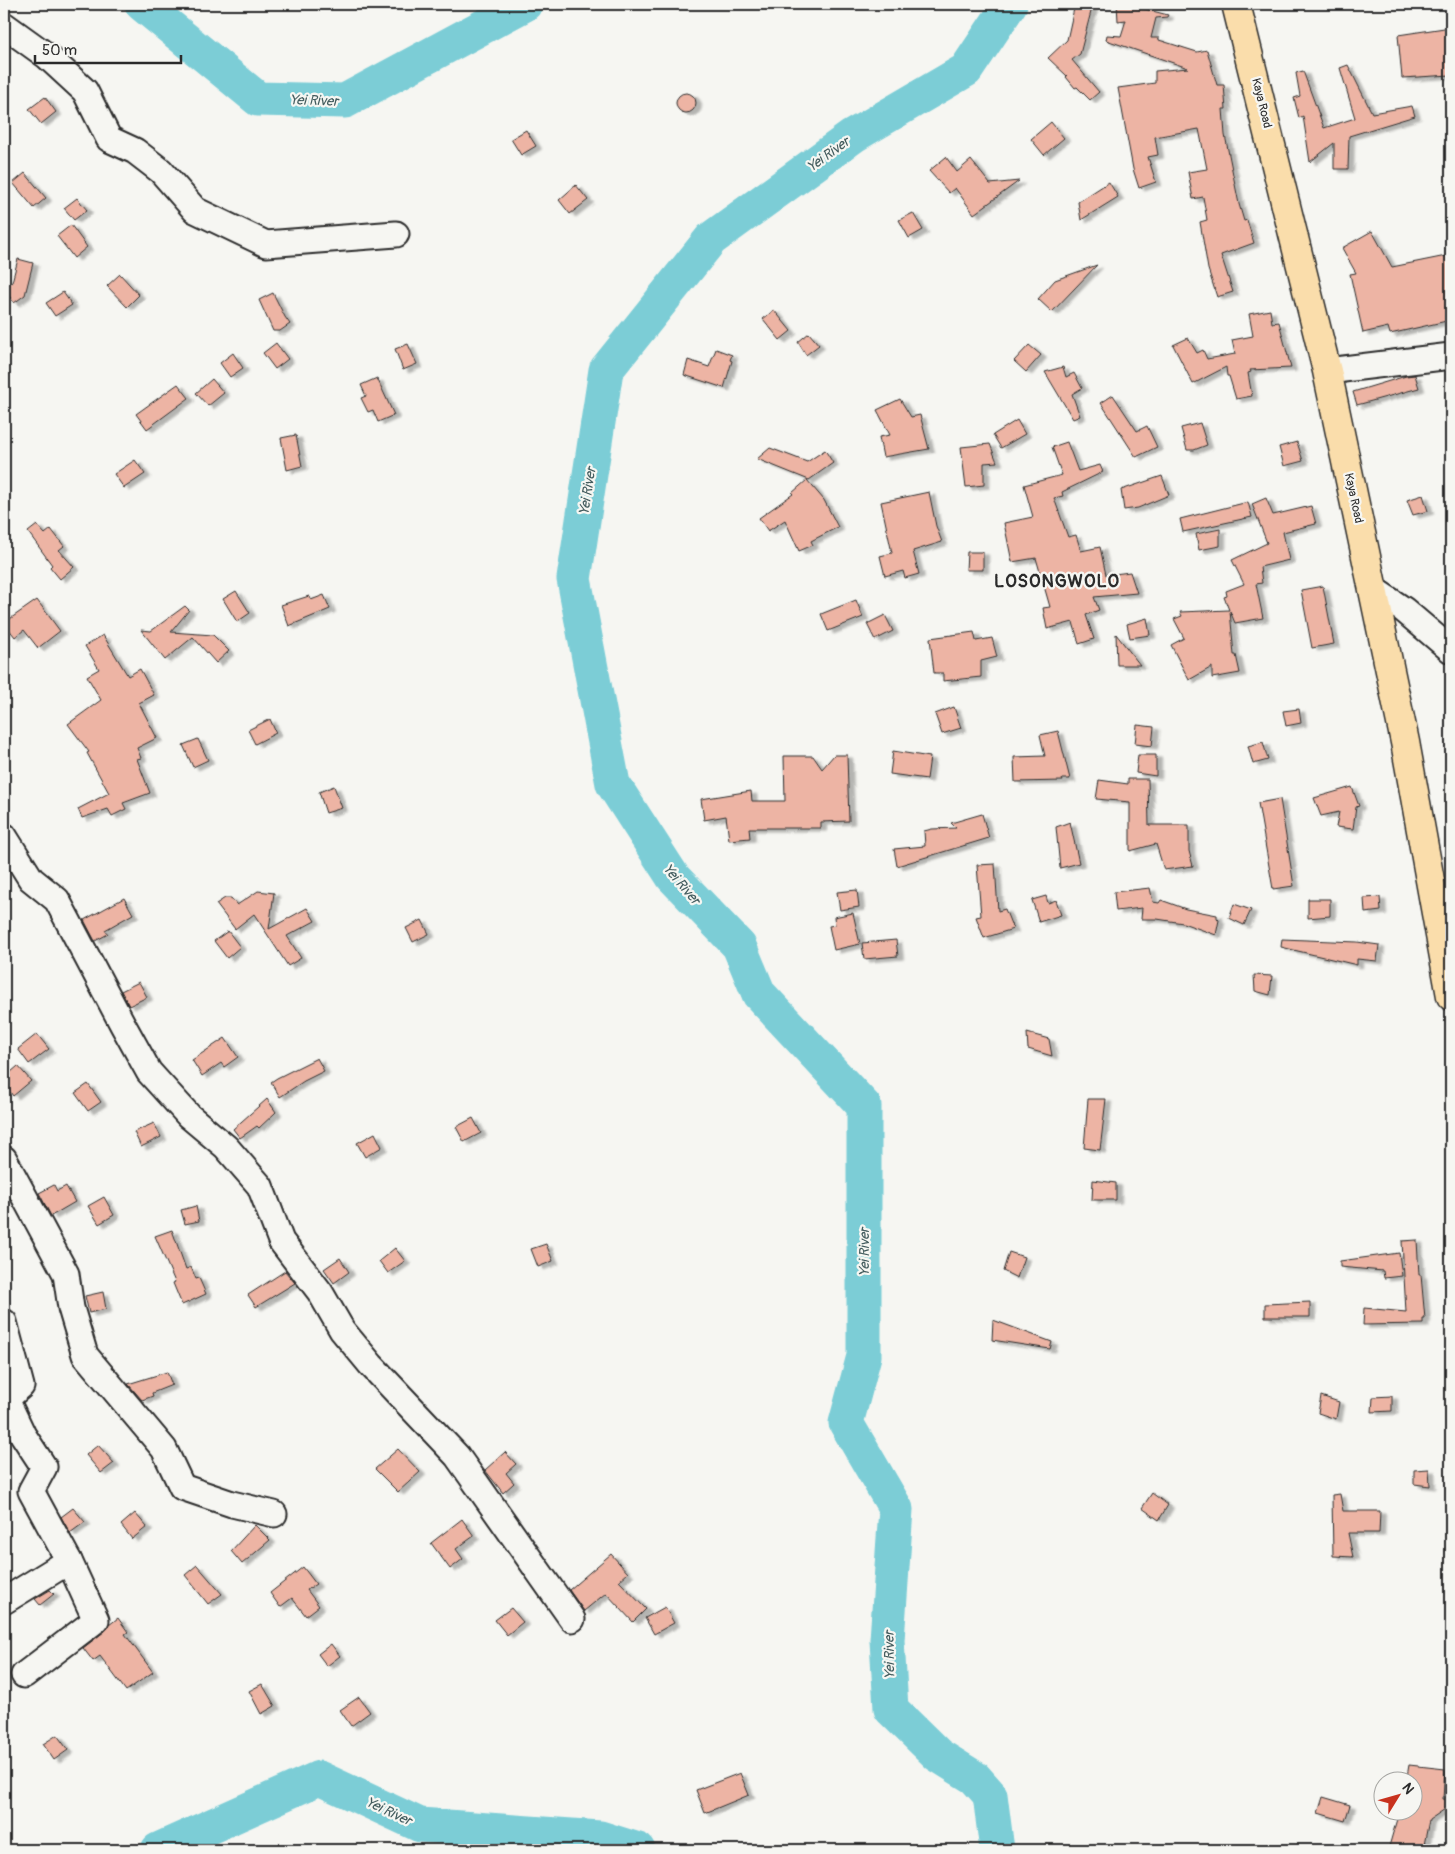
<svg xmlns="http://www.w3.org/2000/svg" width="1455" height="1854" font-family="Pangolin,sans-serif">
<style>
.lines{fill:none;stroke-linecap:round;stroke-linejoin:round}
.river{stroke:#7ccdd6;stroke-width:35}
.building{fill:#edb4a4;stroke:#2b2b2b;filter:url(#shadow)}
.minor-casing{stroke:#2b2b2b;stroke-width:29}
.major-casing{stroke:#2b2b2b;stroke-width:31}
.minor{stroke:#f6f6f2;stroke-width:25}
.major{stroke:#faddab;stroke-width:28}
.labels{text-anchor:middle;stroke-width:4.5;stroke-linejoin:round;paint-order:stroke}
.street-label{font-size:12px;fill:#2b2b2b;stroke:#f6f6f2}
.water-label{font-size:14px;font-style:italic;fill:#435c5e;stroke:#f6f6f2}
.district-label{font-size:18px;font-weight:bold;letter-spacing:1px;fill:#2b2b2b;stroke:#f6f6f2}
</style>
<defs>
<filter id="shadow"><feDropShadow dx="5.5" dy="3" stdDeviation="1" flood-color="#0004"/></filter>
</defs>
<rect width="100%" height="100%" fill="#f6f6f2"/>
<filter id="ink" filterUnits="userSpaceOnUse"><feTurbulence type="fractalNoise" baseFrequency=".02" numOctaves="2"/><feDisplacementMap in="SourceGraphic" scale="10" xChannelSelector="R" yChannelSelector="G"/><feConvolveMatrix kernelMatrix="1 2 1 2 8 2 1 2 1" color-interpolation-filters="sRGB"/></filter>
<g filter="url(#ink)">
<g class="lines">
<!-- river -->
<g class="river">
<polyline points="142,4 258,99 345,101 525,4"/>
<polyline points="158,1850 319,1778 420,1825 600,1838 638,1850"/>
<polyline points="997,1850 990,1795 975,1778 938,1755 891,1709 887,1640 896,1509 846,1423 864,1356 864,1106 759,994 739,946 673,877 613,784 574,579 606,370 711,239 853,136 966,70 1010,4"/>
</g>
</g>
<!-- building -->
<g class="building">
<polygon points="1075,4 1093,4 1080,54 1072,60 1099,92 1090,100 1077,87 1075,88 1066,77 1067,76 1048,58 1067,40"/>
<polygon points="1117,4 1137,4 1137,7 1168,15 1167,17 1156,18 1151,38 1159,38 1159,40 1197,52 1207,50 1217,85 1224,85 1226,109 1223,109 1225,135 1239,204 1244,221 1247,220 1254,243 1221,255 1233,292 1217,297 1208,269 1200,222 1207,220 1203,197 1193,199 1188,172 1207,169 1199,129 1155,137 1158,155 1148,157 1156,182 1139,188 1133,169 1118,88 1155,83 1155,71 1188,68 1106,40 1107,35 1121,36 1126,20 1118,21"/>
<polygon points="1451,27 1451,75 1402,78 1398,35"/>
<polygon points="1348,65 1372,113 1412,106 1415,116 1349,136 1348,169 1334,169 1334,143 1310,162 1303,116 1299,118 1294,98 1300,96 1296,73 1303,71 1324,128 1355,118 1340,68"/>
<circle cx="686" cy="103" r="10"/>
<polygon points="45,97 56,112 41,124 29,109"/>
<polygon points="1051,122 1064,138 1044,155 1031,139"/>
<polygon points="526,130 536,146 521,155 511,139"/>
<polygon points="946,157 957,172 971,160 990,184 1019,181 974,214 955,188 949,193 929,171"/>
<polygon points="25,173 46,198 34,208 13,183"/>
<polygon points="1109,182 1118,197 1081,220 1078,202"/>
<polygon points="576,185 588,200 570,214 559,200"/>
<polygon points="77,198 87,210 74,220 64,208"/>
<polygon points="913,213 923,230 909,238 899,220"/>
<polygon points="71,225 87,247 74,258 57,236"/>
<polygon points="1372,231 1392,267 1451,255 1451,320 1390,334 1388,327 1363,333 1350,274 1356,273 1342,248"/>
<polygon points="18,259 33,263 25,295 14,303 4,289 12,282"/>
<polygon points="1097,265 1052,312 1038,299 1055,280"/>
<polygon points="120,274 139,295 127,307 107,286"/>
<polygon points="63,292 72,305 55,316 46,303"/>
<polygon points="273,293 285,317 290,324 280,331 273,331 259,300"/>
<polygon points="774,310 791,331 780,340 763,319"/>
<polygon points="1270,310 1272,323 1279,322 1291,368 1250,370 1251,372 1248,373 1252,396 1236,399 1229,376 1227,376 1226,367 1193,384 1173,345 1188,338 1197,353 1203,350 1207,359 1235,354 1232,340 1253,336 1249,314"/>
<polygon points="809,333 819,345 806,355 798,342"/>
<polygon points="276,343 288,359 275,369 263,353"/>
<polygon points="408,344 417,364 403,370 395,349"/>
<polygon points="1029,345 1041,355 1026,372 1014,361"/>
<polygon points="716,349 732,355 730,360 732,361 724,388 684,375 688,360 709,367"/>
<polygon points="233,353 243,368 230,377 220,363"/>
<polygon points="1063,367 1066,377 1074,373 1082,388 1072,394 1080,416 1073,419 1045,372"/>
<polygon points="1415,375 1419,388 1357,405 1353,392 1406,376"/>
<polygon points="377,378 394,415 378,422 373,410 368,412 361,398 366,396 361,385"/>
<polygon points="212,379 224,393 208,406 196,393"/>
<polygon points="178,384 189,398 147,429 136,414"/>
<polygon points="1113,395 1137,431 1147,426 1157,447 1136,457 1101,403"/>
<polygon points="900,399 911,417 920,415 929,449 883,457 879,437 890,435 877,410"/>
<polygon points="1017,420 1025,434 1001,448 993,435"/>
<polygon points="1200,423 1207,445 1194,450 1187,450 1181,428"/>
<polygon points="296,435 302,466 287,470 281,438"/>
<polygon points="1067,442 1078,471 1100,465 1103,472 1062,492 1063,496 1054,498 1068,537 1076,535 1081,551 1100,547 1106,575 1130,572 1137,593 1094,597 1099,610 1086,615 1094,639 1079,644 1073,622 1047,629 1043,608 1050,607 1036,558 1012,562 1004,523 1033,517 1024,485 1062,475 1052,447"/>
<polygon points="1297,442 1303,461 1284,466 1279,447"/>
<polygon points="990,444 997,462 984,463 984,485 966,487 961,447"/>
<polygon points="770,448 807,462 825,450 833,463 809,480 757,459"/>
<polygon points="135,460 145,474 124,488 114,474"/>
<polygon points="1162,476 1169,495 1138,508 1124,510 1121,490"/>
<polygon points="807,480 824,500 838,527 811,541 813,545 799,551 785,520 768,531 759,518 793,494 792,493"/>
<polygon points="929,492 936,526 942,542 913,551 919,574 905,578 903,571 885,576 880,556 892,553 881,502"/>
<polygon points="1423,495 1428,511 1413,515 1407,500"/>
<polygon points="1266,498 1273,515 1311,506 1316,524 1283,532 1289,560 1260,567 1262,583 1256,584 1263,618 1235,623 1230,611 1234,655 1236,655 1240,673 1212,678 1212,667 1189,680 1171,645 1184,638 1174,619 1182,616 1180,612 1229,610 1224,597 1227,596 1226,591 1244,584 1232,560 1267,543 1252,504"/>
<polygon points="1248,502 1252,517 1183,532 1180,519"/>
<polygon points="37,525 45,534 51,529 64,546 59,550 74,567 60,579 50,567 52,565 28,532"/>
<polygon points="1220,529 1220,546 1199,550 1196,534"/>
<polygon points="967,552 983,552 983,570 966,570"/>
<polygon points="1323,586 1334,644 1312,648 1301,590"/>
<polygon points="236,591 250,613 237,622 223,599"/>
<polygon points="324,595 330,609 289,626 281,605 309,596 311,600"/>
<polygon points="37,600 60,631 38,648 24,630 15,637 4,623"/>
<polygon points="856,600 863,617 828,631 821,614"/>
<polygon points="185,606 189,610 171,632 213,635 229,651 216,663 193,637 165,660 141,630 151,631"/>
<polygon points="885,615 893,631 875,640 867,624"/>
<polygon points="1147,618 1150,635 1130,638 1127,624"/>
<polygon points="974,632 976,641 992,638 997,657 981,661 981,677 943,681 943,673 934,673 930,638"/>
<polygon points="1116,634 1140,665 1117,665"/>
<polygon points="103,635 128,676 140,669 154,695 139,703 157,738 137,748 141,758 137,759 150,793 123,803 126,809 112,816 108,809 82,818 78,809 109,793 87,753 89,752 68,724 101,700 87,676 99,669 85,646"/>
<polygon points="954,707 961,728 942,734 935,714"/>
<polygon points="1299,709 1301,723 1286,726 1283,711"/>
<polygon points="270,719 276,733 255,744 248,730"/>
<polygon points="1137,725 1154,727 1152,746 1135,744"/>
<polygon points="1058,731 1070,779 1062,779 1063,781 1015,782 1014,757 1045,756 1040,735"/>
<polygon points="198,739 208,760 193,767 183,745"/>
<polygon points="1263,742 1268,760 1253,764 1248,746"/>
<polygon points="893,751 930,757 927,779 890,774"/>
<polygon points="834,755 847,755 849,821 821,822 821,828 749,828 750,838 729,840 726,816 704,820 701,799 751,791 752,801 785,801 784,756 813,756 822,769"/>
<polygon points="1138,755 1156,755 1156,776 1136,773"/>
<polygon points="1128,779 1148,779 1149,825 1189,825 1189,851 1193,866 1164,870 1156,844 1130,851 1130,802 1096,799 1099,780 1128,784"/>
<polygon points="334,786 342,808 326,813 319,792"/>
<polygon points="1352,787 1359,806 1356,807 1353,829 1336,827 1339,812 1321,816 1314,798"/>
<polygon points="1280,799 1294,886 1273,889 1258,803"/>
<polygon points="982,814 989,838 897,866 894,849 925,846 924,831 932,829 956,828 951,823"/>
<polygon points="1070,822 1079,863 1060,868 1056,827"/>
<polygon points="995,864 998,911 1005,909 1013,929 984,938 976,917 981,916 977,865"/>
<polygon points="1150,888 1153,902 1159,903 1161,900 1186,909 1217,915 1217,918 1219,920 1216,935 1183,923 1157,919 1141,919 1142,908 1116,911 1114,892"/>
<polygon points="857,890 859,907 840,910 837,892"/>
<polygon points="258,891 274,893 269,929 307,908 315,921 287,936 301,958 288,966 254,914 235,929 216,904 225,898 231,898 237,905"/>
<polygon points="1046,896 1048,903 1056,900 1061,915 1039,922 1032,900"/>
<polygon points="1380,897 1381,911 1365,913 1364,898"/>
<polygon points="124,898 133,914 105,930 108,934 95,941 84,920"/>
<polygon points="1308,899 1330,899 1330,916 1308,918"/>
<polygon points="1234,904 1251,910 1244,925 1229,918"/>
<polygon points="853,913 860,944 834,950 829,926 835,925 834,917"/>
<polygon points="422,920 429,934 413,942 406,928"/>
<polygon points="228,931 240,947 227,958 214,941"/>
<polygon points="1282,939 1357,942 1379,945 1377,961 1357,959 1357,965 1281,947"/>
<polygon points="896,940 898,956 864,959 862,943"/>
<polygon points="1254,975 1272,976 1270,995 1255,991"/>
<polygon points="139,982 147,997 129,1006 121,991"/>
<polygon points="1027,1033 1049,1039 1052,1056 1028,1049"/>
<polygon points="37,1034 49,1049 29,1064 18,1049"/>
<polygon points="225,1038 238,1057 224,1067 221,1063 202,1076 192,1060"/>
<polygon points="317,1058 324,1071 304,1081 280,1097 271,1082 277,1078"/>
<polygon points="18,1066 31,1081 13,1096 4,1084 4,1078"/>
<polygon points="88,1084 101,1102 88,1111 75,1093"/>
<polygon points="267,1099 276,1112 259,1128 257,1126 240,1138 233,1129"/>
<polygon points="1088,1099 1106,1099 1100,1150 1084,1148"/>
<polygon points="473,1118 481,1133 464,1142 456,1127"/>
<polygon points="154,1123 161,1137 141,1147 134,1132"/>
<polygon points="375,1133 382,1147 365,1157 357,1143"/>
<polygon points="1093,1180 1116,1183 1116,1200 1092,1200"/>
<polygon points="54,1185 57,1191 66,1186 75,1202 51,1216 39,1193"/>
<polygon points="104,1197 114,1215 99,1224 88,1206"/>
<polygon points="196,1206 199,1221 185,1224 181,1210"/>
<polygon points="172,1230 186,1269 191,1267 196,1279 199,1278 206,1294 182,1305 173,1283 175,1282 155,1236"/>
<polygon points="1417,1240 1419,1275 1421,1275 1425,1319 1423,1319 1423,1324 1363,1325 1364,1308 1406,1312 1402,1241"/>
<polygon points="546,1244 553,1261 538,1267 531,1249"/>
<polygon points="395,1248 405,1261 388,1273 379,1261"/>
<polygon points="1009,1252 1024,1257 1017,1278 1003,1271"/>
<polygon points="1399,1253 1402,1276 1384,1278 1383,1271 1340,1267 1340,1261"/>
<polygon points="340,1258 349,1272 334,1283 324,1269"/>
<polygon points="285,1271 295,1283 256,1307 248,1295"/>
<polygon points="103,1292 106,1309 89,1313 85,1296"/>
<polygon points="1310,1302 1310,1317 1265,1317 1265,1304"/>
<polygon points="993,1320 1052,1342 1050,1349 992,1340"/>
<polygon points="167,1372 172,1385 152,1393 153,1396 142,1400 128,1384"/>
<polygon points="1321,1396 1339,1402 1336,1419 1318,1413"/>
<polygon points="1392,1396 1392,1411 1372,1412 1373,1397"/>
<polygon points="98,1445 114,1463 101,1473 86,1455"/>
<polygon points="398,1449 420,1472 398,1492 375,1469"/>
<polygon points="505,1452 516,1464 506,1473 514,1483 503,1493 485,1470"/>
<polygon points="1429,1469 1430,1486 1414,1484 1414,1470"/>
<polygon points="1152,1493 1168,1505 1159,1520 1142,1508"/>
<polygon points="1340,1494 1343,1511 1380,1511 1379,1533 1348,1533 1353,1557 1333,1556 1332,1495"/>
<polygon points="73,1508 85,1522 70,1533 61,1517"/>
<polygon points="135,1513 147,1527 132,1539 121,1525"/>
<polygon points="462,1519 474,1536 456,1549 463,1559 450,1569 431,1543"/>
<polygon points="255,1525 270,1540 242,1564 231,1551"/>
<polygon points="611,1554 628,1573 619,1581 646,1609 633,1622 606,1593 584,1611 569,1590"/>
<polygon points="197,1565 222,1594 208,1604 185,1575"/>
<polygon points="303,1567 316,1584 307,1590 319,1606 306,1616 292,1598 280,1607 270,1593"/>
<polygon points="50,1590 54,1594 40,1605 35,1599"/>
<polygon points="665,1607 674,1623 654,1634 645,1618"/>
<polygon points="511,1608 523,1622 507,1635 495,1620"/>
<polygon points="118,1618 128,1632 125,1634 153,1672 126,1691 100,1656 93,1661 83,1648 105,1631 109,1625"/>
<polygon points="331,1644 340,1656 327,1666 318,1654"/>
<polygon points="262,1684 275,1706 261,1714 249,1691"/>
<polygon points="359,1697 370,1712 351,1726 340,1710"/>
<polygon points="57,1735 68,1750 54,1760 43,1744"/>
<polygon points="1409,1765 1445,1769 1443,1799 1451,1800 1451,1805 1429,1820 1423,1850 1388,1850 1399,1812 1412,1812 1412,1782 1406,1782"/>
<polygon points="740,1773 749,1795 705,1813 696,1790"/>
<polygon points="1323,1797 1350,1805 1345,1821 1318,1813"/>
</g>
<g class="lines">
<defs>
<g id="minor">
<polyline points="4,25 47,56 85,91 109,139 135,151 161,171 195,210 266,244 396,234"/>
<polyline points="1327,371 1451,356"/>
<polyline points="1373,589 1404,610 1451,650"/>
<polyline points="4,836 31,879 57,900 123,1025 149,1072 189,1116 226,1147 260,1186 281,1241 320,1292 342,1330 371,1365 457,1456 572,1619"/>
<polyline points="4,1159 66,1274 71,1308 85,1355 164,1449 182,1487 232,1504 274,1514"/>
<polyline points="4,1322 21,1386 6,1399 23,1435 44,1467 31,1491 69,1561 96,1620 24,1675"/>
<polyline points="4,1601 69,1561"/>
</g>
<polyline id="major" points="1236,4 1327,371 1405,742 1451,996"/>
</defs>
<!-- minor casing -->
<use href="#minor" class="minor-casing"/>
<!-- major casing -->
<use href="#major" class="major-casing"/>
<!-- minor -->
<use href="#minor" class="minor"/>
<!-- major -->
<use href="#major" class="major"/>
</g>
</g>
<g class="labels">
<!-- street labels -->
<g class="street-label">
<text transform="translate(1262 103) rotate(76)" y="4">Kaya Road</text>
<text transform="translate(1354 498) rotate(78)" y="4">Kaya Road</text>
</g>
<!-- water labels -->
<g class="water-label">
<text transform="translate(314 100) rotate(2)" y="5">Yei River</text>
<text transform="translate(828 154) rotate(-36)" y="5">Yei River</text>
<text transform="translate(587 491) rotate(-81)" y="5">Yei River</text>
<text transform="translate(682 884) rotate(49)" y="5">Yei River</text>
<text transform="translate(864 1252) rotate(-90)" y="5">Yei River</text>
<text transform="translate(889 1655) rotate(-91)" y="5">Yei River</text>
<text transform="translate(389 1811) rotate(25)" y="5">Yei River</text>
</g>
<!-- district labels -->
<g class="district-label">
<text x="1057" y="587">LOSONGWOLO</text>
</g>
</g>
<!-- margin -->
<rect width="1455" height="1854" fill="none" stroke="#f6f6f2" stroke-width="20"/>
<rect x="10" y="10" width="1435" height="1834" fill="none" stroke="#2b2b2b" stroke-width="2" filter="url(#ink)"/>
<!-- north arrow -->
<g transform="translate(1398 1796) rotate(53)"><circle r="24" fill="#f6f6f2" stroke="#a5a5a2"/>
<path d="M0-4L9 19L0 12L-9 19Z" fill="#c8321e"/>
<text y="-8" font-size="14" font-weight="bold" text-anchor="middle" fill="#2b2b2b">N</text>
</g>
<!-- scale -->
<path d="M35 55v8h146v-8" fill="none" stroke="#2b2b2b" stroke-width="2.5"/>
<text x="42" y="55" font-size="15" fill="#2b2b2b" stroke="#f6f6f2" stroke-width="4" paint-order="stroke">50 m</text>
</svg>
